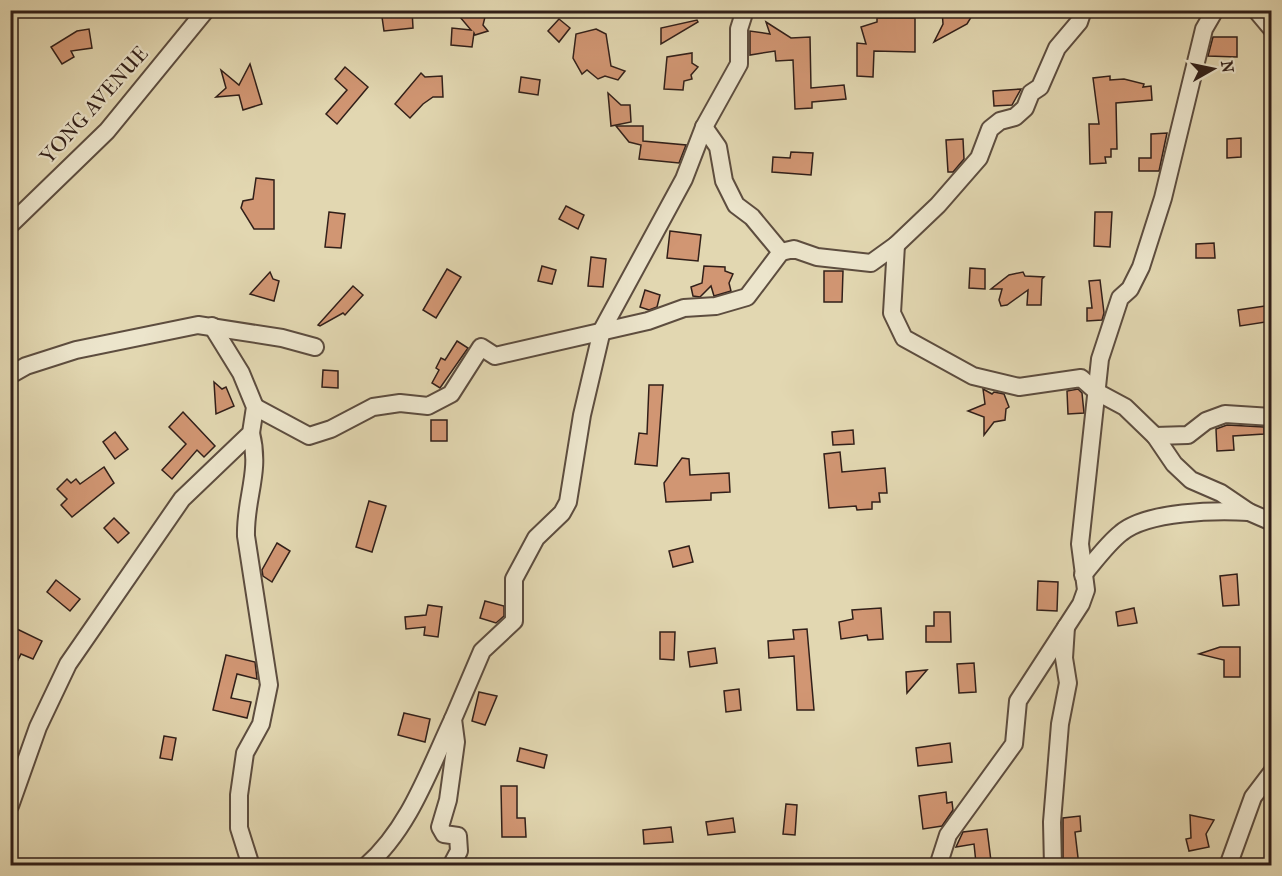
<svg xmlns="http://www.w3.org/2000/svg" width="1282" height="876" font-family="'IM FELL French Canon',serif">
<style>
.building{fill:#d19673;stroke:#311f19;stroke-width:1.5}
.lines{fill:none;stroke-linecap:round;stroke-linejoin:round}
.minor-casing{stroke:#5d4d3f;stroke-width:20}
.minor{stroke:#ece5cc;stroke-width:16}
.labels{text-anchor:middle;stroke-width:4.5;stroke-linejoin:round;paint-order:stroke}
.street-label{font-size:21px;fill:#311f19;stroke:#ece5cc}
</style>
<rect width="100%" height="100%" fill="#e2d7b1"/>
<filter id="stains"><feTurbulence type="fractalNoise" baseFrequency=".00333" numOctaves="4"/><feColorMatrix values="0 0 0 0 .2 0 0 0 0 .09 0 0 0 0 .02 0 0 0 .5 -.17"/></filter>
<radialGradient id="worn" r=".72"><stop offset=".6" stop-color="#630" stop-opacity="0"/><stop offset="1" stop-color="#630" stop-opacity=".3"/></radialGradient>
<!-- building -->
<g class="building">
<polygon points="381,10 412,10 413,28 384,31"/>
<polygon points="454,10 480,10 485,17 483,25 488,31 475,35 474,33 472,47 451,45 452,28 471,30"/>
<polygon points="942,10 973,14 967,24 934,42 943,24"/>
<polygon points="877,18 915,18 915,52 874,51 873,77 857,76 857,43 866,44 861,27 877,22"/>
<polygon points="559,19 570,28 559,42 548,31"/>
<polygon points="697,20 698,22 661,44 661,28"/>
<polygon points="766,22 791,38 810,37 811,88 844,85 846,99 812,102 812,108 795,109 793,60 776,61 775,51 750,55 750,31 770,34"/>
<polygon points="89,29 92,48 71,51 74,57 62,64 51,47 77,31"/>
<polygon points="596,29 606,34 611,66 625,71 618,80 605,76 598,79 587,70 582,74 573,58 576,34"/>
<polygon points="1213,37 1237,37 1237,57 1208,56"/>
<polygon points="692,53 692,63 698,67 691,75 692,79 684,81 683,90 664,89 667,57"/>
<polygon points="250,64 262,104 243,110 239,95 216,97 226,88 221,70 239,85"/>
<polygon points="345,67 368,87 337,124 326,114 347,90 335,79"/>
<polygon points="421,73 425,77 442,76 443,97 433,97 423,104 410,118 395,104"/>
<polygon points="1110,76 1110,80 1124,79 1144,84 1143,87 1151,86 1152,100 1116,103 1117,149 1111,149 1111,157 1105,157 1106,163 1090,164 1089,124 1099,124 1093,78"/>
<polygon points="521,77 540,80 538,95 519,92"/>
<polygon points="1021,89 1012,105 994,106 993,91"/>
<polygon points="608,93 621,105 630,105 631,122 611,126"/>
<polygon points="616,126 643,126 643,141 686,145 679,163 639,159 641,145 629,142"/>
<polygon points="1167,133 1159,171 1139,171 1139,158 1151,158 1151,134"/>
<polygon points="1241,138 1241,157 1227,158 1227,139"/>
<polygon points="963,139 964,159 953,172 948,172 946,140"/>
<polygon points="791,152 813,153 811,175 772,172 773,157 790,158"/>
<polygon points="256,178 274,180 274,229 254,229 241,208 243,201 253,199"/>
<polygon points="566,206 584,215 578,229 559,219"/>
<polygon points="329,212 345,214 341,248 325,247"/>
<polygon points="1095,212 1112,212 1110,247 1094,246"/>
<polygon points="670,231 701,235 698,261 667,258"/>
<polygon points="1214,243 1215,258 1196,258 1196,244"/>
<polygon points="591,257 606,259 603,287 588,286"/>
<polygon points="542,266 556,270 552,284 538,281"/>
<polygon points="704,266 725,267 725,271 733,274 729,283 731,291 714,296 711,286 700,297 693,296 691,287 702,283"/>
<polygon points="970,268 985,269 985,289 969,288"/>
<polygon points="447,269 461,277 436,318 423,310"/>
<polygon points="824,271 843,271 842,302 824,302"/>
<polygon points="270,272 273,279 279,281 274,301 250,294"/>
<polygon points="1023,272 1025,276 1044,277 1042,279 1041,305 1027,305 1028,290 1007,305 1001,306 999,300 1002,289 991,289 1009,275"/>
<polygon points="1100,280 1104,313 1102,320 1087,321 1087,308 1092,308 1089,281"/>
<polygon points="353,286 363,295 345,315 343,313 320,326 318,325"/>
<polygon points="645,290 660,295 657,307 649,310 640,307"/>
<polygon points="1272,305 1272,321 1240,326 1238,310"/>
<polygon points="457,341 468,348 440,388 432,383 439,370 436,368 441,358 445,360 447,357"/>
<polygon points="323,370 338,371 338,388 322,387"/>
<polygon points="214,382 222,389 226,387 234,406 216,414"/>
<polygon points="649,385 663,385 657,466 635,464 639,433 647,434"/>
<polygon points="983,389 992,394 994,392 1004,394 1009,407 1006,409 1005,420 994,422 984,435 984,417 968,411 985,404"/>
<polygon points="1078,389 1082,393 1084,413 1068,414 1067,391"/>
<polygon points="183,412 215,446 204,457 197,450 172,479 162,470 186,444 169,427"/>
<rect x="431" y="420" width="16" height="21"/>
<polygon points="1227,425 1264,427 1264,434 1233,436 1234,450 1217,451 1216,429"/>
<polygon points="853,430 854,444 833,445 832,432"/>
<polygon points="115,432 128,449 115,459 103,442"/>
<polygon points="840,452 842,472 885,468 887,493 879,493 880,502 872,502 872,509 857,510 856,506 829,508 824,454"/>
<polygon points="682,458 689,459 690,475 729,473 730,492 711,493 711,500 666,502 664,483"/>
<polygon points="104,467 114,483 72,517 61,505 67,499 57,489 67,479 71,483 76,479 80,484"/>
<polygon points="369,501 386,506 372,552 356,547"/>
<polygon points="114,518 129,533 118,543 104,528"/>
<polygon points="277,543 290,551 272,582 263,576 262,570"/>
<polygon points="689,546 693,562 673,567 669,551"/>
<polygon points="1237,574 1239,605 1223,606 1220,576"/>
<polygon points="56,580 80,599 70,611 47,592"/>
<polygon points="1038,581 1058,582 1057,611 1037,610"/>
<polygon points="485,601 504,606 504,616 496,623 480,618"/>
<polygon points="428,605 442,607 438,637 424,635 425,627 406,629 405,617 426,615"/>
<polygon points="881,608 883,639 868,640 867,635 841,639 839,622 853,619 852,610"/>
<polygon points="1134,608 1137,623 1118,626 1116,612"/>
<polygon points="934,612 950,612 951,642 926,642 926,626 934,626"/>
<polygon points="17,629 42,641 33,659 21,654 10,676 10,644"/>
<polygon points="807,629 814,710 797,710 794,656 769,658 768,641 794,639 793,630"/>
<polygon points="660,632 675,632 674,660 660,659"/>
<polygon points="1220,647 1240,647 1240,677 1224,677 1224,660 1199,654"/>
<polygon points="715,648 717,663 690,667 688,652"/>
<polygon points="226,655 255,662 257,679 237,674 231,698 251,702 247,718 213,710"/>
<polygon points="974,663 976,692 959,693 957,664"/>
<polygon points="927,670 907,693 906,672"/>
<polygon points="739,689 741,710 726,712 724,691"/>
<polygon points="479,692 497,696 485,725 472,721"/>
<polygon points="404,713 430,719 425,742 398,735"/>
<polygon points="164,736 176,738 172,760 160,758"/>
<polygon points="950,743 952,762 918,766 916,748"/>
<polygon points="520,748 547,755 544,768 517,761"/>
<polygon points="501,786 517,786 517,818 525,818 526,837 502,837"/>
<polygon points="946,792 947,803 952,802 953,810 942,826 923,829 919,796"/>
<polygon points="786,804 797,805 795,835 783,834"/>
<polygon points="1190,815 1214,820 1206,834 1209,847 1189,851 1186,839 1191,838"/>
<polygon points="1080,816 1081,831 1075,832 1079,866 1063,866 1063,818"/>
<polygon points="733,818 735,832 708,835 706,822"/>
<polygon points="671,827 673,842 644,844 643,830"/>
<polygon points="987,829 991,861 976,863 974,844 956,847 963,832"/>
</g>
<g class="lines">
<defs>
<g id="minor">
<polyline points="1256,10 1272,29"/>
<polyline points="704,127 718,147 724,181 736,205 752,217 781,252 794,249 817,257 871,263 896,245 938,205 979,158 990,129 1000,121 1015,117 1025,108 1031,93 1040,87 1057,48 1079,22 1083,10"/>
<polyline points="10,225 107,131 206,10"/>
<polyline points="896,245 892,313 904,338 973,376 1019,387 1081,378 1097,392 1125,407 1155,436 1188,435 1206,421 1225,414 1272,417"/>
<polyline points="10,375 26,366 76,350 198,325 282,338 315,347"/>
<polyline points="255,407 309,436 331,429 373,407 400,403 428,406 451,394 481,347 495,356 648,321 684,308 716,306 747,297 781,252"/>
<path d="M251 433C261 473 245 497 246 536L269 685 261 724 245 753 239 795V828L251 866"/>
<polyline points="1155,436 1174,464 1191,480 1221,493 1249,512 1272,522"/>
<path d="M1083 575C1095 561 1107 544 1121 533 1147 511 1217 510 1249 512"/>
<polyline points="10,806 38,727 68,664 182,499 251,433 255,407 241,373 212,326"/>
<path d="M366 866C409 829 429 770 453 719"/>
<polyline points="451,866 459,851 458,836 444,834 440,827 448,800 456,742 453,719 482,651 514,621 514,579 536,538 562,513 568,502 582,415 602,330 684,179 704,127 739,64 739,29 745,10"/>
<polyline points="938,866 948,835 1014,744 1018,701 1081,604 1086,590 1080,544 1100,359 1120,298 1130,289 1141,267 1163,198 1204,29 1215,10"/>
<polyline points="1053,866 1052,822 1060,724 1068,683 1064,658 1066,627"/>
<polyline points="1228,866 1253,797 1272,772"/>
</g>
</defs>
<!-- minor casing -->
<use href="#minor" class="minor-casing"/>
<!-- minor -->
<use href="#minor" class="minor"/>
</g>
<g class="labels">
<!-- street labels -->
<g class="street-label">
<text transform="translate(94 105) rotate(-48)" y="7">YONG AVENUE</text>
</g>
</g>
<!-- margin -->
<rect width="1282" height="876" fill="none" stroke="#e2d7b1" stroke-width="36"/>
<rect x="12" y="12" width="1258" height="852" fill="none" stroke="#311f19" stroke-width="3"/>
<rect x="18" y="18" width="1246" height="840" fill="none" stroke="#311f19" stroke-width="1.5"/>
<!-- north arrow -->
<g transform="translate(1213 69) rotate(81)" stroke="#ece5cc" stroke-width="4.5" paint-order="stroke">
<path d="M0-4.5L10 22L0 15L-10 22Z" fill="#311f19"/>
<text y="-9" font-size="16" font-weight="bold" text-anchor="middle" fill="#311f19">N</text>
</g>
<rect width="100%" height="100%" filter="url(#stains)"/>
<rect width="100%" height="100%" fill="url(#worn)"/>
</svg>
